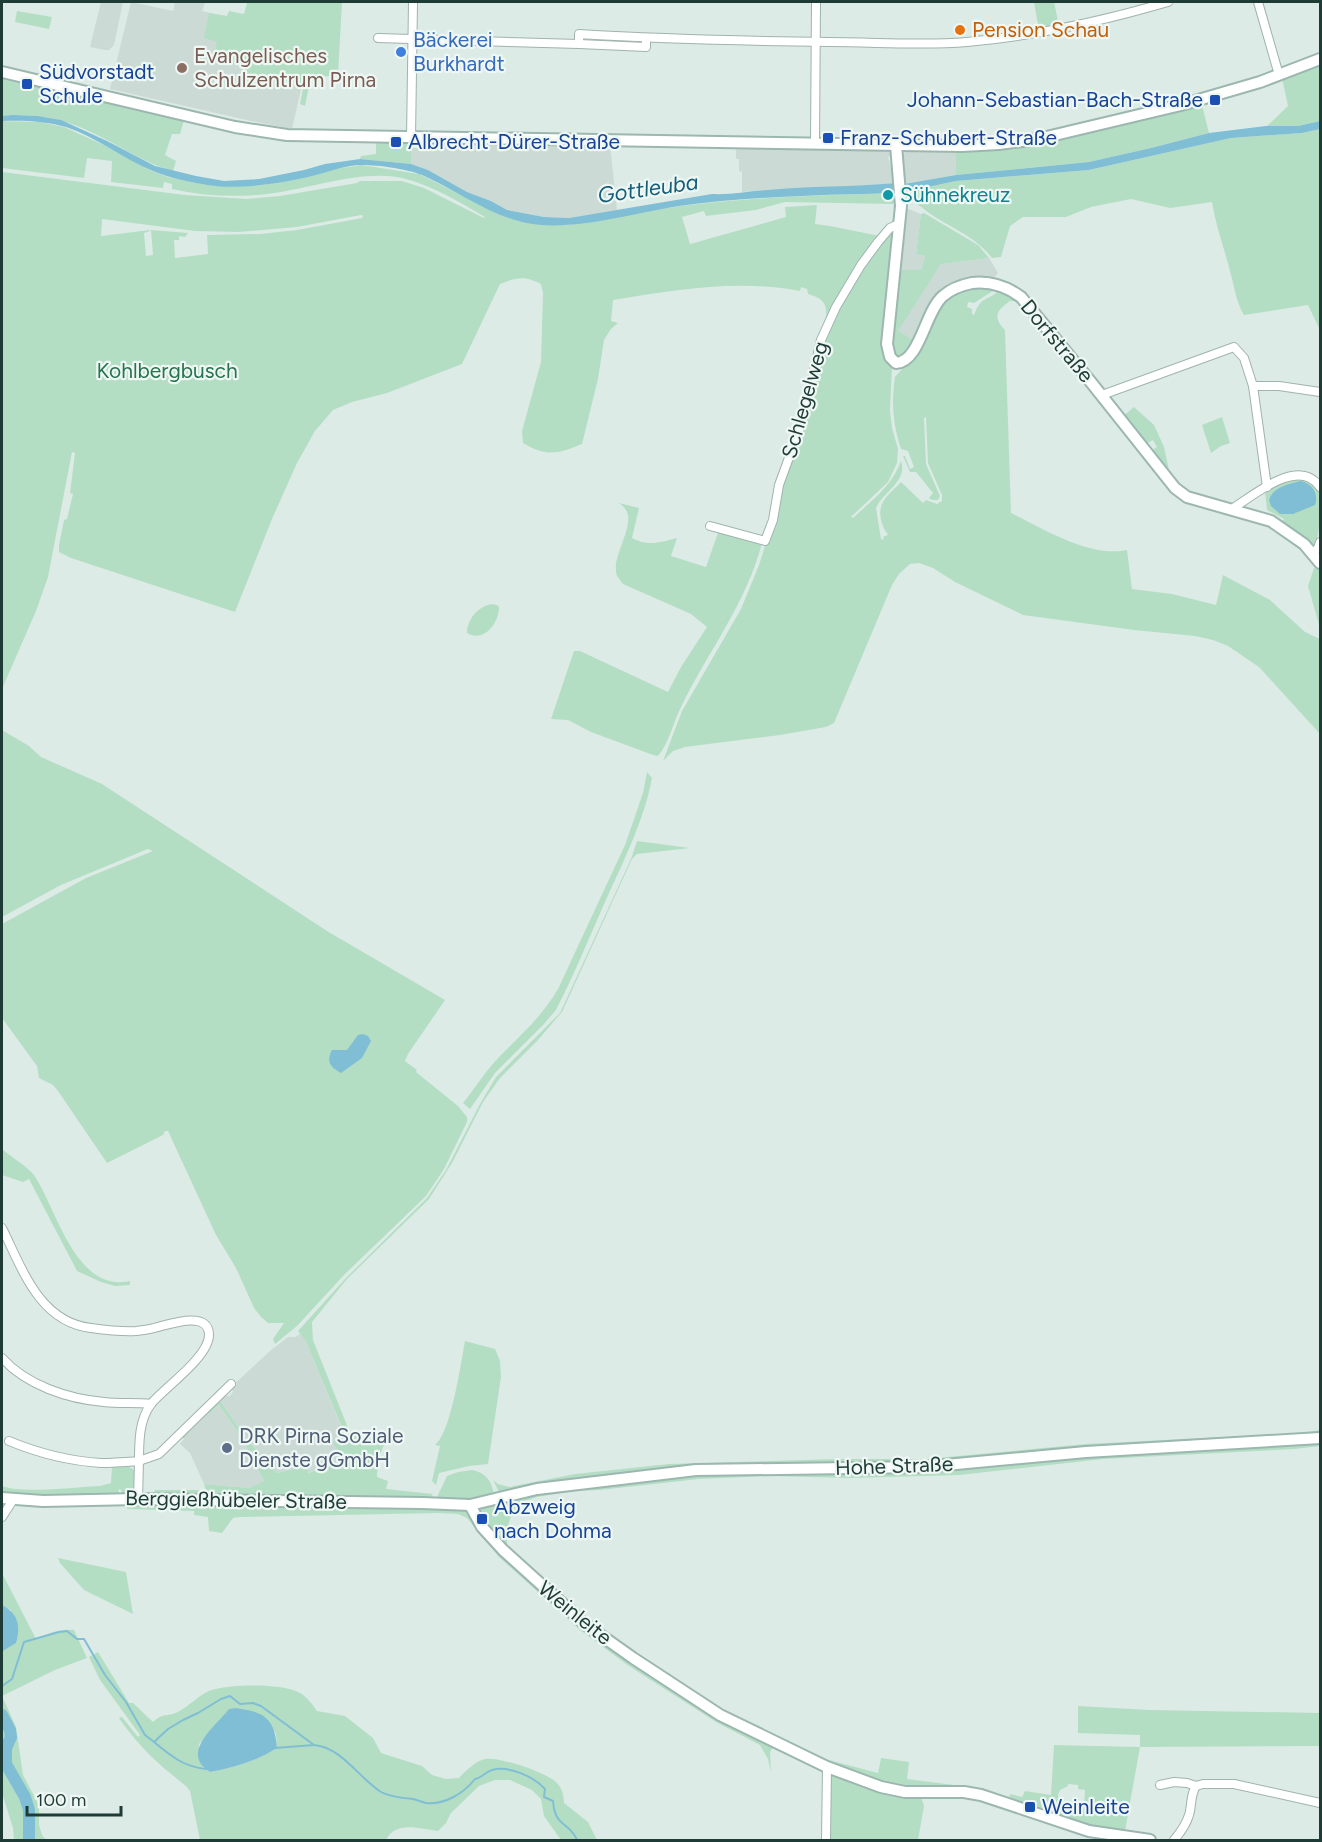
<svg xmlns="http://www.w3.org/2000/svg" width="1322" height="1842" font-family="Figtree,sans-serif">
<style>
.built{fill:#cbdad5}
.green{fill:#b4dec4;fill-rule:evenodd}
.water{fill:#80bed5}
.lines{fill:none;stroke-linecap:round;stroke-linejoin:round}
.stream{stroke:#80bed5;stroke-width:2}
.river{stroke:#80bed5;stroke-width:12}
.street-casing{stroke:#a0b3ae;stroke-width:10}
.secondary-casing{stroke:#9cb7b0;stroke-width:14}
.street{stroke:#fff;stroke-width:8}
.secondary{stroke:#fff;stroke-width:10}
.food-dot{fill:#e8710a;stroke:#eef7f3;stroke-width:2}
.shop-dot{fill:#3f7fe0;stroke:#eef7f3;stroke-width:2}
.education-dot{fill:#8d6e63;stroke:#eef7f3;stroke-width:2}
.transit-dot{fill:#1a4fb4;stroke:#eef7f3;stroke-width:2}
.culture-dot{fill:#0f9aa8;stroke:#eef7f3;stroke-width:2}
.service-dot{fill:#5c6f8a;stroke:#eef7f3;stroke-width:2}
.labels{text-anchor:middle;stroke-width:4.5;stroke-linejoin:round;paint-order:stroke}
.food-label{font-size:21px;fill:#c56008;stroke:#eef7f3;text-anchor:start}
.shop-label{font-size:21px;fill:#366cbe;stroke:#eef7f3;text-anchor:start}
.education-label{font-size:21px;fill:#785e54;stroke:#eef7f3;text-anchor:start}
.transit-label{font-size:21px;fill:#164399;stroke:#eef7f3;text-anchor:start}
.culture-label{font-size:21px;fill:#0d838f;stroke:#eef7f3;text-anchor:start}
.street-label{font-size:21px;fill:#1e3b36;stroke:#eef7f3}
.park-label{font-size:21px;fill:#25744d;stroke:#eef7f3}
.service-label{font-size:21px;fill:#4e5e75;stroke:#eef7f3;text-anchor:start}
.water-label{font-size:22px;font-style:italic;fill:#145e7a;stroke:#eef7f3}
</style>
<rect width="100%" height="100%" fill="#ddebe6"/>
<!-- built -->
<g class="built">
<polygon points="101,2 123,2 114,45 109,50 105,50 90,47"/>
<polygon points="131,2 173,11 175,2 205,2 202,11 223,16 273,74 272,79 302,85 292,129 251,121 110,89"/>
<polygon points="431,142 581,145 582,147 593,147 595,145 610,145 617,210 569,218 544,217 507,210 491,201 467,192 428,170 411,164 412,148 431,148"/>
<polygon points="736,146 887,149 893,155 888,157 896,183 857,187 767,190 742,192 742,172 739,171 739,159 736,159"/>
<polygon points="955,149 956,175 904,184 901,158 906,150"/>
<polygon points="906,208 921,214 916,254 925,256 921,270 898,270"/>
<polygon points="989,258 998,273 991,281 915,341 897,331 941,264"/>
<polygon points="300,1334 306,1342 346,1438 341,1438 343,1464 338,1466 331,1465 307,1473 306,1466 277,1473 244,1436 219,1399 224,1396 230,1396 233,1392 231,1387 270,1351 288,1337 295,1337"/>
<polygon points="219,1405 242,1438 264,1481 249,1488 204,1484 190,1453 180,1444 194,1426"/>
</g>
<!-- green -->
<g class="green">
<path d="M240 2H345H342L338 76C309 76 311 78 305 106L300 104 304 84 272 79 273 74 270 73 266 87 242 81 245 67 213 60 217 42 204 38 209 13 227 16 229 11 244 14 247 3Z"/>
<polygon points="1034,2 1054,2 1059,26 1039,30"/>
<polygon points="17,11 52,17 49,29 15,22"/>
<polygon points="1320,63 1320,121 1298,126 1267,126 1288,106 1282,78"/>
<path d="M2 77 5 78V80L27 85 28 83 184 120 180 134H172L165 155 176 161 173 171C134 160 102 132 62 121 43 115 21 115 2 116Z"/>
<polygon points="1202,105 1209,133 1151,148 1089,162 956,175 955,149 1098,129"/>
<path d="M2 121 40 122 64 127 106 146 152 171 168 177 207 185 226 186 263 185 310 176 329 170 362 165 419 174 469 199 559 225H568C605 219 643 211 681 206 753 197 825 195 897 193V200L893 204 785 202 756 210 706 216 704 211 682 217 690 244 786 217 785 207 817 205 815 224 830 226 880 236 825 327C827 308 829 300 808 294L807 289 801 287 800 291C738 279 675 290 613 300L611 321 618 323 611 329 604 340 598 379 582 444C558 454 546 457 523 443L522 431 541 362 543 293 541 284C524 276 518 277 500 284L462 364 387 393 352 402 333 410 315 431 297 463 272 519 235 612 71 558 59 552V545L64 520 67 519 73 494 70 493 75 453 72 452 48 577 36 611 2 689V172L185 195 247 199 280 196 357 183 360 181H402L424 188 484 218 485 217C459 202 432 185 402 178 365 170 318 186 281 192 245 198 207 197 172 189V184L164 182 163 188 111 182 112 161 87 158 84 178 2 168ZM361 215 363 216 362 218 297 230 260 234 207 235 208 254 175 258 174 240H179V236L185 237 188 233 151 230 153 255 146 256 144 233 150 231V230L101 236 102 219 195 231 239 232 297 227Z"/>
<path d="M1320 129V330L1308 305 1244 315C1236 301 1235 290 1231 275 1225 250 1216 227 1212 202L1170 208 1131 199 1091 207 1066 217H1023L1010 226 1001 257 992 258C976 237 953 229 932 215 922 208 915 201 904 197V192L956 181 1089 170 1231 138 1301 133Z"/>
<polygon points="398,141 404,142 412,148 411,164 360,159 361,156 376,154 376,143 398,143"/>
<polygon points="924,213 978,245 989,258 941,264 898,331 915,341 913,347 898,359 890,348 898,270 921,270 925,256 916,254 921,214"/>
<path d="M893 229 896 230 885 354 892 366 890 410 892 428 898 449 897 463 888 482 851 517 853 518C872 500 892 486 901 461 908 481 884 491 876 508L881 539 883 540 884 536H886L888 534C884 530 883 526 881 520 877 501 889 495 901 482L923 503 926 500 937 504 942 501V495L928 463 926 417 924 418 926 464 940 496 938 500H932L929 498 933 493 916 472H910L903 456H905L910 469 914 467 908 451 901 449C893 423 891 404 895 377L903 368 935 311 955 290 976 285 996 289 974 303 968 302 967 307 972 309V314L974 315C982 294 987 303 1000 289L1023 302 1010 301C997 310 992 317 1005 330L1011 513C1044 529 1090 558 1127 550L1132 589 1172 594 1216 605 1223 575 1270 600 1305 632 1320 639V734L1259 667 1228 646 1213 640 1195 636 1134 630 1023 615 955 582 933 568 919 563 910 564 899 574 892 585 834 723 826 727 780 735 685 747 673 751 663 761 682 711 741 609 759 565 774 518 780 491 820 350 837 307 880 243Z"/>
<polygon points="1134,407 1154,425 1164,447 1169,470 1165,472 1163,469 1165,467 1165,466 1151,451 1157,447 1153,440 1146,444 1122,417"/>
<polygon points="1222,417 1230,443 1221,446 1211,453 1202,425"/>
<path d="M1305 477C1309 481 1317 486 1319 490 1322 501 1320 537 1314 547L1282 523 1284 519 1267 510 1265 491 1293 479Z"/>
<path d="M619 503 639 508 632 538C648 547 661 542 677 538L671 556 706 567 719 530 762 543C746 604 709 650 682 705 674 720 669 744 658 756L653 755 591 732 568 720 551 719 574 651H580L668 692 681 667 707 627 691 614 623 584C622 583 618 577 617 576 610 557 636 526 626 510 624 507 622 505 619 503Z"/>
<polygon points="1318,566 1320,568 1320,628 1308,586 1314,568 1317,569"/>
<path d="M491 604 497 605 499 607C499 623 484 643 467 633 467 619 478 607 491 604Z"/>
<polygon points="2,730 29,746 41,757 102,784 327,931 445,1000 408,1054 405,1061 417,1070 416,1072 458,1106 467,1117 467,1122 444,1169 426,1196 344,1275 297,1326 275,1344 273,1339 284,1323 268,1323 261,1317 254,1308 236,1268 216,1235 168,1131 165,1131 163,1135 107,1163 58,1091 53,1085 39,1078 37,1066 2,1018 2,924 86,878 153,851 148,849 143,851 61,885 2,917"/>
<path d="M647 772 652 778C644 821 623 862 605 902 589 938 574 975 556 1010L544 1024 495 1073 470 1109 463 1103C476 1087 486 1070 501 1055 523 1033 542 1016 558 989L625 845 643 793Z"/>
<polygon points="637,841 690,848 637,854 632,859 562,1012 538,1040 500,1078 483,1102 452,1163 429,1199 347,1279 312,1322 313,1340 348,1428 358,1438 386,1439 378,1460 377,1477 388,1481 386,1489 433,1494 430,1498 153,1495 155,1490 206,1490 204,1484 249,1488 264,1481 242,1438 219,1405 194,1426 184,1439 182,1437 219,1399 244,1436 277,1473 306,1466 308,1473 331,1465 338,1466 343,1464 333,1441 346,1437 306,1342 298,1331 345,1279 427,1198 446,1170 480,1104 496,1077 560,1013 631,859"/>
<path d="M2 1149C11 1157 28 1167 34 1175 57 1209 75 1293 130 1281V1285L115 1286 101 1282 77 1271 29 1179 23 1182 2 1175Z"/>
<path d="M465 1341 495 1349 500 1361 501 1377 488 1464 469 1466 439 1473 436 1485 432 1481 440 1446 435 1445C451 1433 461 1363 465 1341Z"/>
<polygon points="1320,1430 1320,1434 925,1464 727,1466 500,1494 493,1480 498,1484 509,1487 575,1474 669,1464 837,1459 926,1459 1086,1444 1304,1433"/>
<path d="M1320 1442V1446L1295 1449 1103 1459 959 1475 849 1478 770 1476 699 1479 600 1490 574 1491 537 1497 520 1503 513 1511 509 1522 506 1535 508 1550 588 1620 635 1655 661 1671 671 1674 668 1678C624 1650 585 1621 546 1586 530 1572 513 1558 498 1542L496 1536 500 1535 499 1532H490L479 1512 482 1508 539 1493 697 1474 926 1471 1088 1456Z"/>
<path d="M112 1466H128L134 1470 135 1488 130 1493 123 1495 121 1490 119 1489 118 1495 13 1496 2 1494V1486C23 1494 75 1487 100 1486L111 1483Z"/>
<path d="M472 1470C486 1473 491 1480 494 1494L492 1497 470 1501 439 1500 437 1497 447 1476 458 1472Z"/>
<polygon points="128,1503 209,1503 465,1510 470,1513 584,1626 774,1746 770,1752 771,1772 768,1759 760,1745 716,1722 629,1666 580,1630 499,1557 467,1518 458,1514 438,1513 240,1517 233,1518 222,1533 209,1531 208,1517 194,1515 194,1511 127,1509"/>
<polygon points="58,1558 126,1572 133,1614 84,1590 60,1563"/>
<path d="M2 1573 36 1639C49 1633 59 1629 74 1630L87 1658 55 1670 2 1696 16 1727 23 1775 39 1805V1825L42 1835 46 1840H14L13 1828 2 1793V1651L16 1643 11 1610 2 1605Z"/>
<path d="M98 1652 129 1703H133L153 1722C164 1712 167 1717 178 1712 189 1706 198 1696 209 1691 229 1684 273 1684 293 1690 304 1693 311 1702 317 1711L345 1716 373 1738 381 1753 422 1766 432 1775 446 1779 459 1778C465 1771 476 1761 485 1759 498 1756 547 1773 556 1782 562 1788 564 1795 564 1803L588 1822 597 1840H561L544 1816 541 1799 532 1790 510 1780H495L479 1786 451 1813 446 1823 438 1831C420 1829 396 1820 386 1840H200L190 1791 186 1786C157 1763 141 1749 119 1718L122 1717 138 1737 140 1735 100 1680 89 1657ZM267 1719 276 1734 277 1748C257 1761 233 1768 210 1772L203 1768 199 1744 220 1721Z"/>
<path d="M1078 1706 1150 1710 1320 1713V1746L1140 1747 1125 1831C1102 1828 1081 1823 1058 1816L1064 1803 1084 1805 1085 1790 1078 1789V1785L1068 1784V1786L1060 1790 1058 1795 1060 1805 1055 1815 1043 1810V1808L1009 1797 1010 1794 1022 1797 1025 1791 1051 1795 1054 1745 1140 1747V1735L1078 1733Z"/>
<polygon points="796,1746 825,1759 878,1773 881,1758 909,1762 907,1779 962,1786 961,1788 921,1790 867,1780 794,1749"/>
<polygon points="831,1774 921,1797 924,1806 918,1840 829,1840"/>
</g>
<!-- water -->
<g class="water">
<path d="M13 115 38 116 61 120 107 141 155 166 196 176 224 181 259 179 304 170 325 164 360 159 411 164 428 170 467 192 491 201 507 210 544 217 569 218 712 194C730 195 748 191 767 190 810 186 853 187 896 183L897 193C824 195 751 196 679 206 634 213 586 228 541 225 497 222 461 192 422 175 407 169 379 165 363 165 344 165 326 173 308 177 276 184 240 190 207 185 189 182 170 178 153 171 123 159 97 137 66 127 45 121 23 120 2 121V116Z"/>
<polygon points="1320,121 1320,129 1302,133 1231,138 1089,170 956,181 904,192 904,184 956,175 1089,162 1151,148 1209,133 1266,126 1298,126"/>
<path d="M1301 481C1312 484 1319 493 1315 505L1293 514H1280L1271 506 1269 500C1273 487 1288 484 1301 481Z"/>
<path d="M363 1034 368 1036 371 1041 362 1058 341 1073C330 1067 326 1061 332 1050H347L358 1035Z"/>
<path d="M2 1605C18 1613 21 1626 16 1643L3 1651Z"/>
<path d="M236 1708C263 1712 275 1717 277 1748 257 1761 233 1768 210 1772 179 1753 216 1726 229 1709Z"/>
</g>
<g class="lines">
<!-- stream -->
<g class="stream">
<path d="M2 1686 12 1679 24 1642 59 1632 67 1631 77 1639H84L105 1675 126 1702 145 1735 154 1742 168 1729 183 1720 198 1713 221 1699 230 1696 240 1704 253 1703 261 1706 314 1745C341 1747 359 1778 381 1792 390 1797 403 1798 413 1799 417 1800 422 1802 426 1803 445 1805 464 1793 475 1779 482 1778 485 1772 492 1770 509 1765 534 1777 545 1789L544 1797 553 1801C555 1828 569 1821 577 1840"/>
<path d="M154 1742C171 1756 184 1767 206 1769"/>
<polyline points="275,1748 314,1745"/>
</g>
<!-- river -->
<polyline class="river" points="2,1715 10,1730 11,1737 6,1748 6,1764 25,1797 29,1810 29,1840"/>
<defs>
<g id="street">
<polyline points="1258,2 1279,75"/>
<path d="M378 38 579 44V34C663 39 747 41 830 42 876 42 922 46 967 42 1035 36 1103 21 1168 2"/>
<polyline points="579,44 646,47 646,38"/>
<polyline points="411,138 413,2"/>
<polyline points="815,143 816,2"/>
<polyline points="1253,386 1279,386 1320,392"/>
<polyline points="1102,395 1234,347 1244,358 1253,386 1267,487"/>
<path d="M1232 509C1254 495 1299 456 1320 487"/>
<polyline points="710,526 765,541 773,520 779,485 802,422 821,340 836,307 861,265 878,242 890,228 899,224"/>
<polyline points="1313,553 1318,548 1320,542"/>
<path d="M2 1228C22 1268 39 1322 91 1328 106 1330 121 1332 136 1331 142 1330 148 1330 154 1328 167 1325 209 1309 209 1335 209 1357 164 1388 151 1404 139 1420 139 1442 139 1461 126 1462 114 1463 101 1463 70 1461 38 1453 9 1441"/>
<path d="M2 1358C26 1385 68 1399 104 1402 120 1404 135 1402 151 1404"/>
<polyline points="138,1499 139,1461 159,1454 231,1384"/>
<polyline points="2,1517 13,1500"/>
<polyline points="1160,1785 1174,1782 1187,1783 1196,1786 1203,1784 1234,1784 1320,1803"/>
<polyline points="826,1840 827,1767"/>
<path d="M1174 1840C1180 1833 1186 1825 1189 1815 1192 1806 1190 1795 1196 1786"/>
</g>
<g id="secondary">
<polyline points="2,72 235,127 287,135 962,146 999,144 1038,139 1181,105 1260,82 1320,59"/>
<path d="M896 145 901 206 887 344 890 357 896 363C920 362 925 311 943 296 951 289 962 285 972 283 991 281 1006 286 1021 297L1090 381 1175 488 1187 497 1271 521 1304 544 1320 563"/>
<polyline points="2,1498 43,1501 138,1499 423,1503 470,1505 537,1489 696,1470 924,1467 1086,1452 1320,1438"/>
<polyline points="470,1505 482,1527 503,1550 585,1624 633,1658 720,1715 827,1767 881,1787 905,1792 964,1792 981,1795 1089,1831 1150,1840"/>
</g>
</defs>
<!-- street casing -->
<use href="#street" class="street-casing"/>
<!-- secondary casing -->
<use href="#secondary" class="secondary-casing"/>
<!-- street -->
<use href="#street" class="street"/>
<!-- secondary -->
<use href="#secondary" class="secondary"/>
</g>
<!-- markers -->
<circle class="food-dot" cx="960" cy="30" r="6"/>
<circle class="shop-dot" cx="401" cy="52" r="6"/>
<circle class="education-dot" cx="182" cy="68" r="6"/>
<g class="transit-dot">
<rect x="21" y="78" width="12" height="12" rx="3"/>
<rect x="1209" y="94" width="12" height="12" rx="3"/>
<rect x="822" y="132" width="12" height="12" rx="3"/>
<rect x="390" y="136" width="12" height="12" rx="3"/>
<rect x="476" y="1513" width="12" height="12" rx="3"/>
<rect x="1024" y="1801" width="12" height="12" rx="3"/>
</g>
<circle class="culture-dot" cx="888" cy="195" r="6"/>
<circle class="service-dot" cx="227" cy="1448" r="6"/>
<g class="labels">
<!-- food labels -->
<g class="food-label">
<text x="972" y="37">Pension Schau</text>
</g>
<!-- shop labels -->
<g class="shop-label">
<text x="413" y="47">Bäckerei<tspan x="413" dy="24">Burkhardt</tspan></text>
</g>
<!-- education labels -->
<g class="education-label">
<text x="194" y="63">Evangelisches<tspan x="194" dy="24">Schulzentrum Pirna</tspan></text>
</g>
<!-- transit labels -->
<g class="transit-label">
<text x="39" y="79">Südvorstadt<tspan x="39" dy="24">Schule</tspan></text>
<text x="1203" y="107" text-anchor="end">Johann-Sebastian-Bach-Straße</text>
<text x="840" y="145">Franz-Schubert-Straße</text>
<text x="408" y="149">Albrecht-Dürer-Straße</text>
<text x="494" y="1514">Abzweig<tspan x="494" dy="24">nach Dohma</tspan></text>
<text x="1042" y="1814">Weinleite</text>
</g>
<!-- culture labels -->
<g class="culture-label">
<text x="900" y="202">Sühnekreuz</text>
</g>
<!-- street labels -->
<g class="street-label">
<text transform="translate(1057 341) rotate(50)" y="7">Dorfstraße</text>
<text transform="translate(805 400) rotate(-74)" y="7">Schlegelweg</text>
<text transform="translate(894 1466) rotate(-2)" y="7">Hohe Straße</text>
<text transform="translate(236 1500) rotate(1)" y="7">Berggießhübeler Straße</text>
<text transform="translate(575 1613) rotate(39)" y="7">Weinleite</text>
</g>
<!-- park labels -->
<g class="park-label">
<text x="167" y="378">Kohlbergbusch</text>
</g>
<!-- service labels -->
<g class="service-label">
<text x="239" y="1443">DRK Pirna Soziale<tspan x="239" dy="24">Dienste gGmbH</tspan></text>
</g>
<!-- water labels -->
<g class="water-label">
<text transform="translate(648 188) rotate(-8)" y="8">Gottleuba</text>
</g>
</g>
<!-- border -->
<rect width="1322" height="1842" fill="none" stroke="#1e3b36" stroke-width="6"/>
<!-- scale -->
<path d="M27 1806v9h94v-9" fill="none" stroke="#1e3b36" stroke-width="3"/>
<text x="36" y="1806" font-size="18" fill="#1e3b36" stroke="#eef7f3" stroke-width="4.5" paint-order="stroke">100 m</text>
</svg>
